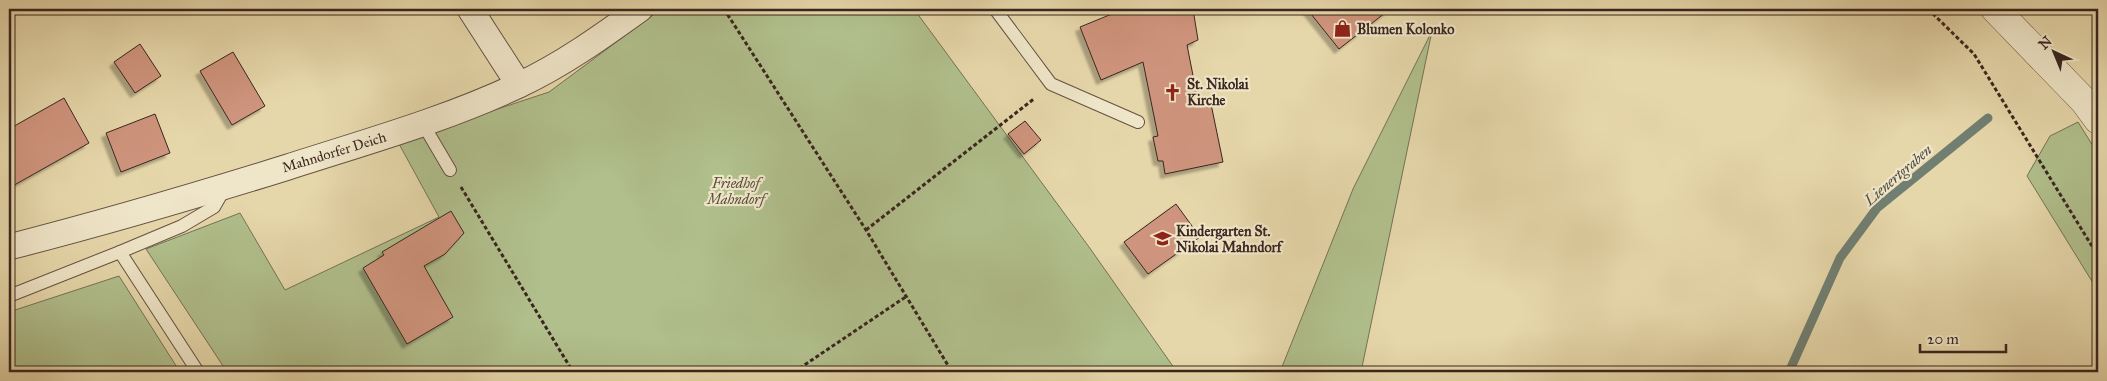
<svg xmlns="http://www.w3.org/2000/svg" width="2107" height="381" font-family="'IM FELL Great Primer',serif">
<style>
.green{fill:#b0bf8c;stroke:#747256}
.lines{fill:none;stroke-linecap:round;stroke-linejoin:round}
.stream{stroke:#717f72;stroke-width:9}
.building{fill:#cf947d;stroke:#39261f;filter:url(#shadow)}
.service-casing{stroke:#645242;stroke-width:14}
.minor-casing{stroke:#645242;stroke-width:27}
.tertiary-casing{stroke:#645242;stroke-width:29}
.path{stroke:#39261f;stroke-width:3;stroke-dasharray:4 2.5;stroke-linecap:butt}
.service{stroke:#efe5c8;stroke-width:12}
.minor{stroke:#efe5c8;stroke-width:25}
.tertiary{stroke:#efe5c8;stroke-width:28}
.labels{text-anchor:middle;stroke-width:4.5;stroke-linejoin:round;paint-order:stroke}
.poi-label{font-size:14px;font-weight:bold;fill:#39261f;stroke:#efe5c8;text-anchor:start}
.street-label{font-size:14px;fill:#39261f;stroke:#efe5c8}
.park-label{font-size:14px;font-style:italic;fill:#574c3a;stroke:#efe5c8}
.water-label{font-size:15px;font-style:italic;fill:#504b42;stroke:#efe5c8}
</style>
<defs>
<filter id="shadow"><feDropShadow dx="-4.5" dy="4.5" stdDeviation="1" flood-color="#0004"/></filter>
</defs>
<rect width="100%" height="100%" fill="#e6d7aa"/>
<filter id="stains"><feTurbulence type="fractalNoise" baseFrequency=".004" numOctaves="4"/><feColorMatrix values="0 0 0 0 .2 0 0 0 0 .09 0 0 0 0 .02 0 0 0 .5 -.17"/></filter>
<radialGradient id="worn" r=".72"><stop offset=".6" stop-color="#630" stop-opacity="0"/><stop offset="1" stop-color="#630" stop-opacity=".3"/></radialGradient>
<!-- green -->
<g class="green">
<polygon points="661,9 914,9 1089,247 1177,372 227,372 146,249 240,213 285,290 439,217 398,142 549,92"/>
<polygon points="1432,31 1361,372 1280,372 1353,189"/>
<polygon points="2078,122 2098,154 2098,291 2027,176 2050,136"/>
<polygon points="119,276 180,372 9,372 9,312"/>
</g>
<g class="lines">
<!-- stream -->
<polyline class="stream" points="1789,372 1840,258 1877,208 1988,118"/>
</g>
<!-- building -->
<g class="building">
<polygon points="1124,9 1193,9 1198,40 1187,45 1199,106 1211,104 1223,162 1165,174 1163,161 1158,161 1153,137 1158,136 1143,62 1101,80 1080,27"/>
<polygon points="1307,9 1390,9 1339,49"/>
<polygon points="140,44 161,76 135,93 114,62"/>
<polygon points="233,52 265,106 232,125 200,71"/>
<polygon points="64,98 89,143 9,188 9,129"/>
<polygon points="155,114 170,153 121,172 106,133"/>
<polygon points="1025,121 1041,140 1024,154 1008,134"/>
<polygon points="1176,204 1200,237 1148,274 1124,242"/>
<polygon points="451,211 464,233 445,254 424,266 453,317 407,344 363,268 384,255 382,252"/>
</g>
<g class="lines">
<defs>
<g id="service">
<polyline points="995,9 1051,84 1138,122"/>
<polyline points="423,124 450,170"/>
<polyline points="9,296 120,252"/>
<polyline points="198,372 120,252 182,226 214,207 225,188"/>
</g>
<g id="minor">
<polyline points="470,9 519,85"/>
<path d="M9 247C103 223 195 196 288 167 365 142 445 120 519 85 562 65 601 37 640 9"/>
</g>
<polyline id="tertiary" points="1995,9 2084,101 2098,120"/>
</defs>
<!-- service casing -->
<use href="#service" class="service-casing"/>
<!-- minor casing -->
<use href="#minor" class="minor-casing"/>
<!-- tertiary casing -->
<use href="#tertiary" class="tertiary-casing"/>
<!-- path -->
<g class="path">
<polyline points="724,9 866,230 952,372"/>
<polyline points="1928,9 1974,54 2098,256"/>
<polyline points="461,187 573,372"/>
<polyline points="866,230 1035,98"/>
<polyline points="794,372 907,296"/>
</g>
<!-- service -->
<use href="#service" class="service"/>
<!-- minor -->
<use href="#minor" class="minor"/>
<!-- tertiary -->
<use href="#tertiary" class="tertiary"/>
</g>
<!-- icons -->
<defs>
<symbol id="shop-bare" viewBox="-9 -9 18 18"><path d="M-5-2.5h2.3a2.7 3.5 0 0 1 5.4 0H5L5.5 6h-11ZM-1.5-2.5h3a1.5 2.3 0 0 0-3 0Z" fill="#8f2418" stroke="#efe5c8" stroke-width="2.5" paint-order="stroke"/></symbol>
<symbol id="church-bare" viewBox="-9 -9 18 18"><path d="M-1.2-6h2.4v3.5h3.3v2.4h-3.3V6h-2.4V-.1h-3.3v-2.4h3.3Z" fill="#8f2418" stroke="#efe5c8" stroke-width="2.5" paint-order="stroke"/></symbol>
<symbol id="school-bare" viewBox="-9 -9 18 18"><path d="M0-5L7-2L0 1L-7-2ZM-4 1L0 2.5L4 1V4Q0 6-4 4Z" fill="#8f2418" stroke="#efe5c8" stroke-width="2.5" paint-order="stroke"/></symbol>
</defs>
<g fill-rule="evenodd">
<use href="#shop-bare" x="1330" y="16" width="25" height="25"/>
<use href="#church-bare" x="1160" y="80" width="25" height="25"/>
<use href="#school-bare" x="1150" y="226" width="25" height="25"/>
</g>
<g class="labels">
<!-- poi labels -->
<g class="poi-label">
<text x="1357" y="34">Blumen Kolonko</text>
<text x="1187" y="89">St. Nikolai<tspan x="1187" dy="16">Kirche</tspan></text>
<text x="1176" y="236">Kindergarten St.<tspan x="1176" dy="16">Nikolai Mahndorf</tspan></text>
</g>
<!-- street labels -->
<g class="street-label">
<text transform="translate(334 152) rotate(-17)" y="5">Mahndorfer Deich</text>
</g>
<!-- park labels -->
<g class="park-label">
<text x="736" y="188">Friedhof<tspan x="736" dy="16">Mahndorf</tspan></text>
</g>
<!-- water labels -->
<g class="water-label">
<text transform="translate(1898 175) rotate(-41)" y="5">Lienertgraben</text>
</g>
</g>
<!-- margin -->
<rect width="2107" height="381" fill="none" stroke="#e6d7aa" stroke-width="30"/>
<rect x="10" y="10" width="2087" height="361" fill="none" stroke="#39261f" stroke-width="2.5"/>
<rect x="15" y="15" width="2077" height="351" fill="none" stroke="#39261f"/>
<!-- north arrow -->
<g transform="translate(2054 52) rotate(316)" stroke="#efe5c8" stroke-width="4" paint-order="stroke">
<path d="M0-4L9 19L0 12L-9 19Z" fill="#39261f"/>
<text y="-8" font-size="14" font-weight="bold" text-anchor="middle" fill="#39261f">N</text>
</g>
<!-- scale -->
<path d="M1920 344v8h86v-8" fill="none" stroke="#39261f" stroke-width="2.5"/>
<text x="1927" y="344" font-size="15" fill="#39261f" stroke="#efe5c8" stroke-width="4" paint-order="stroke">20 m</text>
<rect width="100%" height="100%" filter="url(#stains)"/>
<rect width="100%" height="100%" fill="url(#worn)"/>
</svg>
